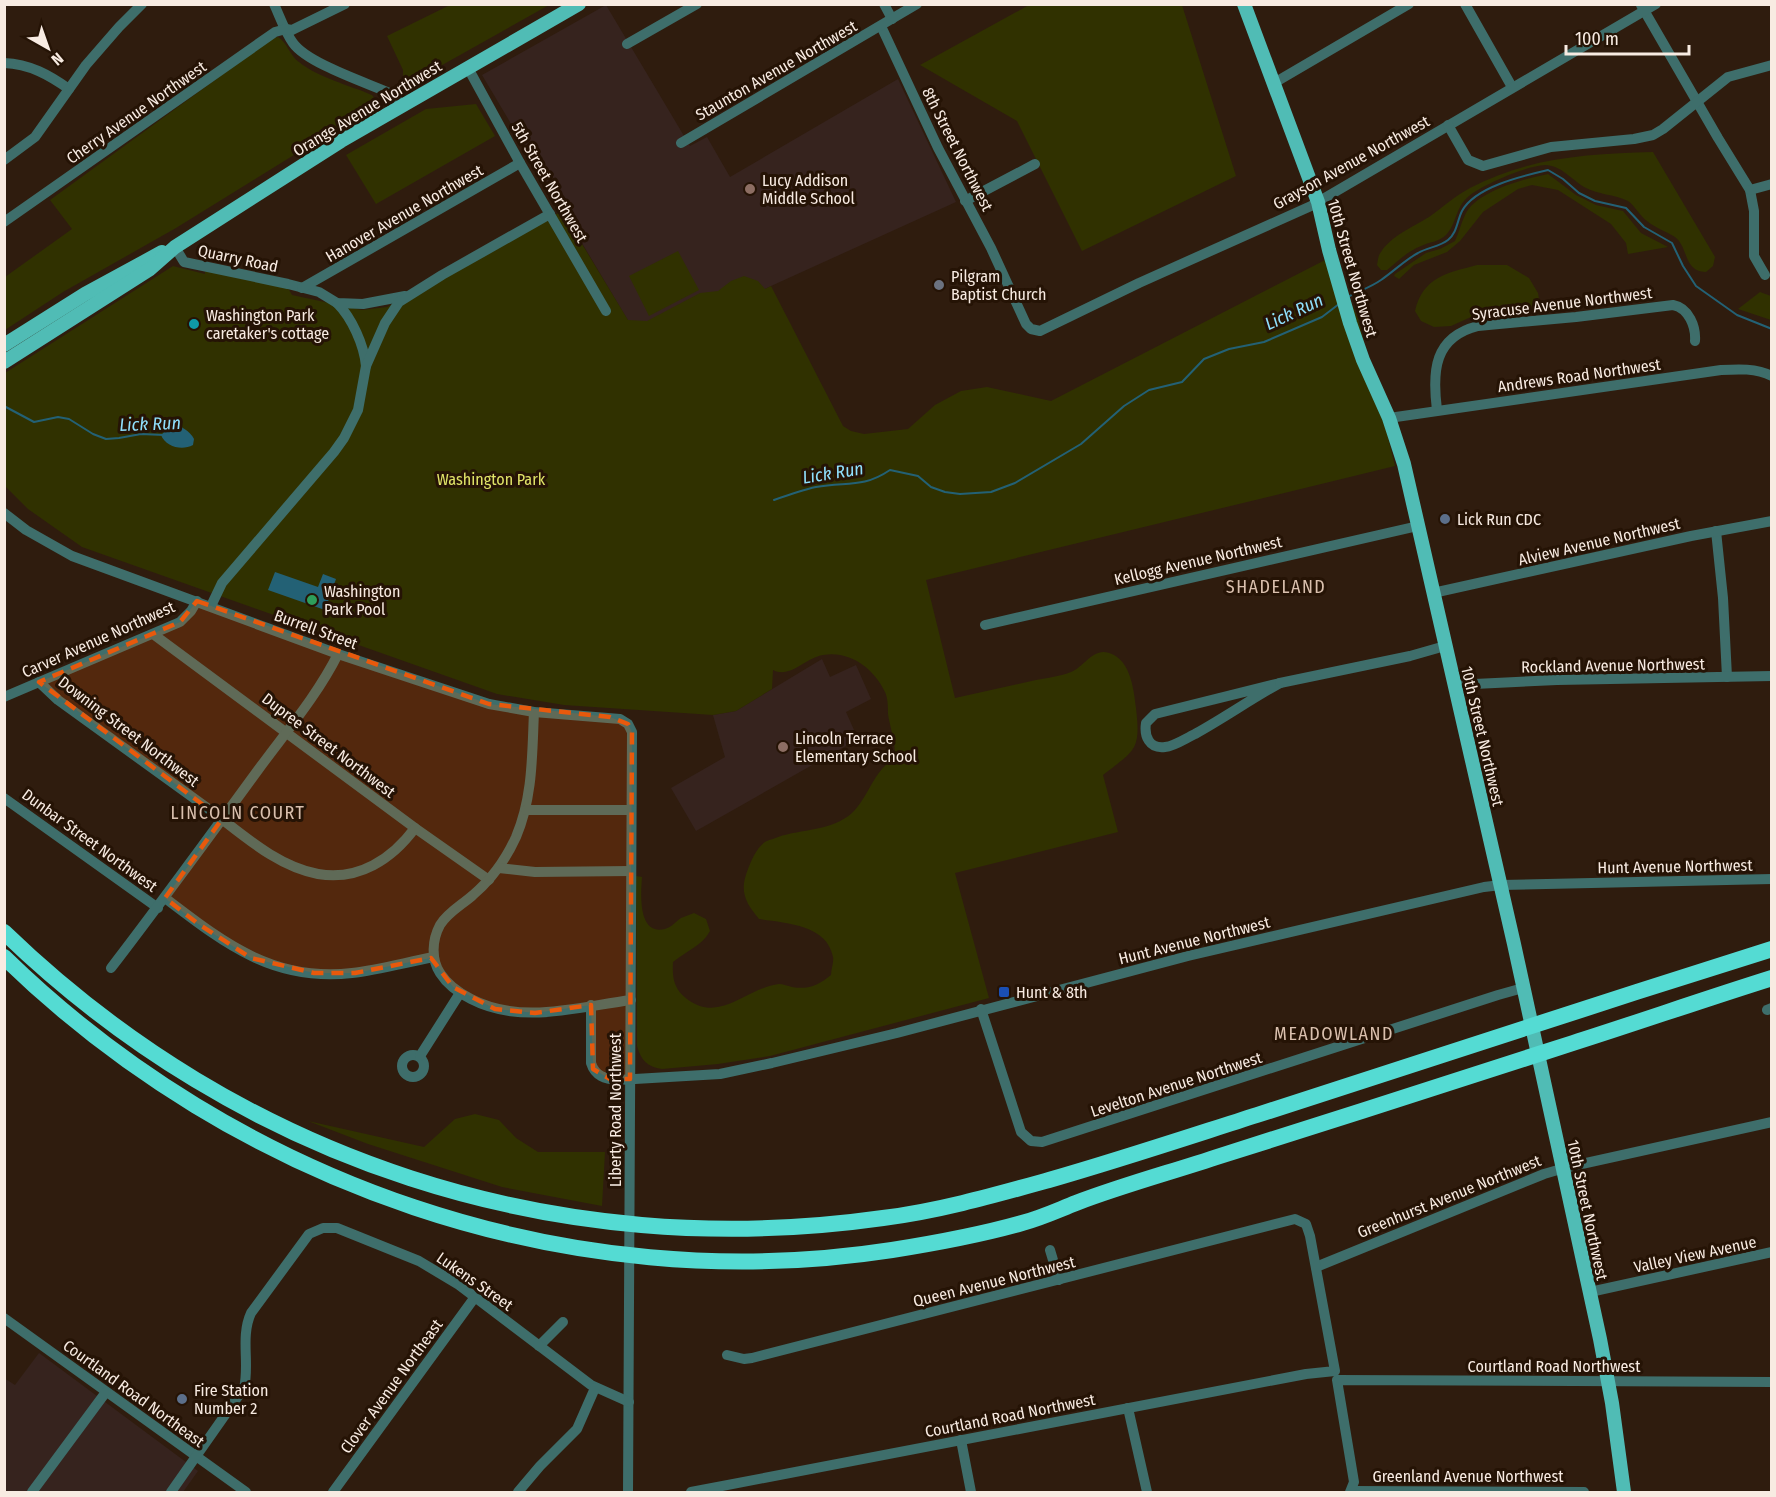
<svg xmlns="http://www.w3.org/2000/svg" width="1776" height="1497" font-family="'Fira Sans Condensed',sans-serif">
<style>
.commercial{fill:#36231e}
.green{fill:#303100}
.water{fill:#236175}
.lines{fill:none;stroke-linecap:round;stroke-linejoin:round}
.stream{stroke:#236175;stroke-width:2}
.minor{stroke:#3e6e6b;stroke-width:10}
.major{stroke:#50bcb5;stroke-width:14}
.highway{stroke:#54dbd3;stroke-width:16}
.marked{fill:#e8590c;fill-opacity:0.2;stroke:#e8590c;stroke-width:4.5;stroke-dasharray:12 8;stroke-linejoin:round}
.education-dot{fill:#8d6e63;stroke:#251305;stroke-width:2}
.worship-dot{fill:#6b7280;stroke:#251305;stroke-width:2}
.culture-dot{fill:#0f9aa8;stroke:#251305;stroke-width:2}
.service-dot{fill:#5c6f8a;stroke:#251305;stroke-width:2}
.leisure-dot{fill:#2e9e5b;stroke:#251305;stroke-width:2}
.transit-dot{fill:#1a4fb4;stroke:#251305;stroke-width:2}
.labels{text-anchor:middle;stroke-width:6;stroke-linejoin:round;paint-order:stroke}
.street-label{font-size:16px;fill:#f8ebe2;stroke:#251305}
.poi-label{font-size:16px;fill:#f8ebe2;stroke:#251305;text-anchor:start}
.park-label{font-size:16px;fill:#e0e468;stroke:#251305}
.water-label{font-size:18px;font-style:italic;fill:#90e0fd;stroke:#251305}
.neighbourhood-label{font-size:18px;letter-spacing:1.5px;fill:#dac0ae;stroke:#251305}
</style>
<rect width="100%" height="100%" fill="#2f1c0e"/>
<!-- commercial -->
<g class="commercial">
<polygon points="606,5 690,146 707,137 730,177 898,79 956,202 771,286 645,349 482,75"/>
<polygon points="822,659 830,677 856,665 871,699 846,712 858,739 696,831 671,788 725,757 713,715 736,711"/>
<polygon points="39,1353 198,1471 183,1492 5,1492 4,1378 15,1385"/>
</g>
<!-- green -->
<g class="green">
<polygon points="452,4 549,4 549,5 403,87 403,70 387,36"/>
<polygon points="1029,5 1182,5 1236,176 1082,251 1017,121 920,65"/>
<path d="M278 37C287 42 290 56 299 62 319 78 349 85 372 95L376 100 373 106 176 228 63 292 5 330V277L72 229 50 200 273 38Z"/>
<polygon points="476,104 495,136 376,204 346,155 426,109"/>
<path d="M1653 152 1715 257 1713 266 1706 272C1683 271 1689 248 1675 237 1666 231 1655 228 1647 221 1640 216 1635 206 1628 201 1614 194 1598 195 1584 187 1572 180 1561 165 1545 165 1526 166 1484 184 1469 196 1455 207 1457 224 1446 235 1439 242 1429 242 1421 246 1408 251 1398 261 1387 270H1381L1377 265C1378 261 1378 255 1381 252 1391 236 1413 227 1429 217 1443 207 1455 196 1470 188 1529 157 1587 154 1653 152Z"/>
<path d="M1548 174 1576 195 1596 205 1623 211 1641 233 1668 247 1628 254 1626 243 1611 224 1558 190 1532 185 1518 189 1483 212 1460 241 1447 252 1414 265 1399 279 1394 276 1395 274 1426 253 1440 249 1455 241C1459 232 1461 223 1465 215 1476 191 1524 179 1548 174Z"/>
<path d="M562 211 628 320 647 321 700 293 718 291 731 281 744 276 758 281 765 289 771 286 843 426 851 431 864 434 908 429 935 405 961 391 987 387 1051 401 1331 257 1358 318 1395 466 926 580 955 698C982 692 1009 686 1036 680 1047 678 1061 676 1071 672 1086 666 1094 644 1114 655 1131 664 1134 691 1136 708 1141 751 1135 750 1103 775L1118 832 955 873 989 998 770 1056 718 1064 662 1069C647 1067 641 1060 637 1046L636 876 642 877C641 892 637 936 665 929 672 927 675 922 681 918 685 916 690 915 694 913L706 919 710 931C702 946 686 951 673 962 672 978 674 989 687 999 720 1024 746 988 779 984 783 984 788 986 792 987 808 990 819 985 831 975 831 970 834 962 833 957 827 924 784 923 759 919 745 902 739 891 748 869 751 861 757 847 765 842 768 840 774 839 778 837 801 829 832 831 852 813 869 797 873 771 894 759 897 746 890 728 888 714 888 708 888 698 885 692 874 668 849 650 823 655 805 658 790 679 773 670L772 689 736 711 713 715 564 705 497 694 82 547 28 509 5 486V373L173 266 205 274V271L288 288 292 295 362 310 387 307Z"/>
<polygon points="678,251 699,290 649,316 629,276"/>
<path d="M1477 265H1507L1529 278 1538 293 1541 311 1471 317 1451 326 1434 327 1421 321 1415 311C1423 277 1447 273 1477 265Z"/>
<polygon points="1760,292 1771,296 1771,320 1738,309"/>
<polygon points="475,1114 499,1120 516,1138 538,1152 605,1152 602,1206 502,1187 368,1144 308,1121 424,1147 455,1119"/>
</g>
<!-- water -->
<g class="water">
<path d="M172 425C180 425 190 431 194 439L193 445C182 451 166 447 161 435Z"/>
<polygon points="275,572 318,587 323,574 336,579 325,610 268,590"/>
</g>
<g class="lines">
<!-- stream -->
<g class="stream">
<path d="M1348 297C1359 291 1371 287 1381 280 1394 271 1405 260 1418 253 1428 247 1439 247 1448 240 1457 233 1457 221 1462 211 1475 187 1522 176 1548 170L1563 179 1579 193 1595 201 1626 208 1644 227 1672 243 1683 266 1696 286 1737 315 1772 329"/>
<polyline points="4,406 34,422 58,417 69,419 93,434 106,439 119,438 141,434 164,435"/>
<path d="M774 500C788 495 802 490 816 487 845 481 862 489 890 470L918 476 931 487 945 492 960 494 991 492 1015 483 1081 444 1124 406 1149 390 1182 382 1204 359 1229 349 1264 342 1322 317 1339 304"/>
</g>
<!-- minor -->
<g class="minor">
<path d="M274 4C280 17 285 32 293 43 308 64 368 83 394 95L402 105"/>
<polyline points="884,4 892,19"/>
<polyline points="1465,4 1512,87"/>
<polyline points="1641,5 1718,138 1750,190 1754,211 1754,256 1765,275"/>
<polyline points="881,26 938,148 991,248 1026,324 1031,329 1040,331 1139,283 1311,206 1656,4"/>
<polyline points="627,44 697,4"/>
<path d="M4 63C30 64 49 75 69 89"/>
<polyline points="468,68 520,163 606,311"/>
<polyline points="1274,83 1409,4"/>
<polyline points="1448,125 1468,160 1483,166 1551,147 1634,139 1653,135 1663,129 1728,77 1772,65"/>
<polyline points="681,143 917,4"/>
<polyline points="4,160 35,137 86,65 119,27 142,4"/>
<polyline points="1750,190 1772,184"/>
<polyline points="965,201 1035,164"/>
<polyline points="4,222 275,32 286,29 292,30 345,4"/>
<polyline points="175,247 184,262 288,284 319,292 337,303 363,304 405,296"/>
<polyline points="302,288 520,163"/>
<path d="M337 303C352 318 364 345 366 366"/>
<path d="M1437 410C1432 371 1434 337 1478 326L1576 317 1673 305C1689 308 1696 327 1695 341"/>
<path d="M1389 418 1721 370C1738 369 1756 368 1772 376"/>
<polyline points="4,513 26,530 72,556 338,654 489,704 534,712 620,719 628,724 632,732 628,1492"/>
<polyline points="1716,531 1723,598 1727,677"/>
<polyline points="1433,593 1691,536 1772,521"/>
<polyline points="211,606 222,583 334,452 344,438 358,410 366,366 385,323 399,302 442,275 550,214"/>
<polyline points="985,625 1418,526"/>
<polyline points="153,634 415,828 489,880"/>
<path d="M39 682 58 700C108 736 157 772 206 807 240 832 275 866 318 874 359 881 392 859 415 828"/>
<path d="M1280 683C1251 699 1224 718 1195 734 1186 738 1175 746 1165 747 1149 749 1144 736 1146 723L1155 714Z"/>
<polyline points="1280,683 1410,656 1445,646"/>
<polyline points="1454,685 1557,680 1772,676"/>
<polyline points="4,697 180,622 191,611 197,601"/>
<path d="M534 712C532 755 533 797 516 837 506 859 492 879 473 895 462 905 448 912 440 925 432 940 431 959 440 973 447 984 459 993 471 999 521 1025 578 1007 631 1000"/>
<polyline points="4,798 158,908"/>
<polyline points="526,810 631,810"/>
<polyline points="499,868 535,872 631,871"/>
<path d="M165 898C224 943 273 982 352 973 379 970 407 962 434 957"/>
<path d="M111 968C161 903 209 837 258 770 285 733 317 696 338 654"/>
<path d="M591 1005V1063C595 1076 605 1079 618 1080L720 1074 772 1063 897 1033 1188 956 1484 887 1501 885 1772 879"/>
<polyline points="981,1009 1021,1132 1031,1141 1042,1142 1498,995 1523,988"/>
<polyline points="1767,1010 1772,1008"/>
<circle cx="413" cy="1066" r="11"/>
<polyline points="420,1056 460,993"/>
<polyline points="1050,1250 1059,1280"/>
<polyline points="1316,1267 1544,1174 1568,1167 1772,1122"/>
<polyline points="1590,1292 1772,1252"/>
<polyline points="4,1318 246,1492"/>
<polyline points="539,1346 563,1322"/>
<polyline points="1128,1408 1147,1492"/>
<polyline points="961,1440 971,1492"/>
<polyline points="1352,1491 1584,1492"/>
<polyline points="32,1492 106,1392"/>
<path d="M171 1492 244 1388C250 1364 240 1337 251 1313L309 1234 323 1228H337L419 1261 459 1285 591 1385 629 1402"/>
<polyline points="333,1492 475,1297"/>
<polyline points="518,1492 540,1466 577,1429 595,1388"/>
<polyline points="691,1492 1306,1374 1335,1371 1310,1236 1306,1224 1295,1219 752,1358 744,1359 727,1355"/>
<polyline points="1350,1492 1354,1482 1337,1380 1772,1382"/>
</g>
<!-- major -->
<g class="major">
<polyline points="1244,4 1318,202 1329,250 1350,323 1363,360 1389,418 1404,464 1514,944 1600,1339 1612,1403 1624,1492"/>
<polyline points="4,345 85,294 162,252"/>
<polyline points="4,362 150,269 175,247 341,141 579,4"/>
</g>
<!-- highway -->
<g class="highway">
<path d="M4 932C241 1161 557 1264 883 1218 939 1211 995 1195 1049 1180 1119 1160 1188 1137 1257 1115 1429 1059 1600 1003 1772 949"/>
<path d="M4 957C237 1184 569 1300 892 1250 936 1243 980 1235 1022 1223 1041 1218 1058 1210 1076 1203 1123 1185 1172 1172 1220 1156 1338 1119 1455 1081 1573 1043 1639 1022 1705 999 1772 978"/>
</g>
</g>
<!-- marked area -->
<path class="marked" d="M197 601 489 704 610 717 628 724 632 732 630 1079H610L593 1069 591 1005 535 1013 495 1009 453 987 431 958 355 973H314L251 958 197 923 165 898 222 819 39 682 180 622Z"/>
<!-- markers -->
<g class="education-dot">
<circle cx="750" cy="189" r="6"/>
<circle cx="783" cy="747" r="6"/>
</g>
<circle class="worship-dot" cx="939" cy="285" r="6"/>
<circle class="culture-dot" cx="194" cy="324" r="6"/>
<g class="service-dot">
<circle cx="1445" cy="519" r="6"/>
<circle cx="182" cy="1399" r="6"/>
</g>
<circle class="leisure-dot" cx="312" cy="600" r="6"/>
<rect class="transit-dot" x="998" y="986" width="12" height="12" rx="3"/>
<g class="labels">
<!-- street labels -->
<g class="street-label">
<text transform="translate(776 70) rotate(-30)" y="6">Staunton Avenue Northwest</text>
<text transform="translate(367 108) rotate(-31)" y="6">Orange Avenue Northwest</text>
<text transform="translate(136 112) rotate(-35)" y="6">Cherry Avenue Northwest</text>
<text transform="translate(958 149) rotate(63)" y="6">8th Street Northwest</text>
<text transform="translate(1351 162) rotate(-29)" y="6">Grayson Avenue Northwest</text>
<text transform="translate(550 182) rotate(60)" y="6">5th Street Northwest</text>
<text transform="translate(404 213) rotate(-30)" y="6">Hanover Avenue Northwest</text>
<text transform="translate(238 258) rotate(12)" y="6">Quarry Road</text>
<text transform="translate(1353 268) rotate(74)" y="6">10th Street Northwest</text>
<text transform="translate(1562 303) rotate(-7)" y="6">Syracuse Avenue Northwest</text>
<text transform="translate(1579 375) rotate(-8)" y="6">Andrews Road Northwest</text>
<text transform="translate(1599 541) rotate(-13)" y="6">Alview Avenue Northwest</text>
<text transform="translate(1198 560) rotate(-13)" y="6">Kellogg Avenue Northwest</text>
<text transform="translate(316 629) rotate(20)" y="6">Burrell Street</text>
<text transform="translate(98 639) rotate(-24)" y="6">Carver Avenue Northwest</text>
<text transform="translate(1613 665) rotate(-1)" y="6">Rockland Avenue Northwest</text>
<text transform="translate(129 731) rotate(37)" y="6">Downing Street Northwest</text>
<text transform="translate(1483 736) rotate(77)" y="6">10th Street Northwest</text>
<text transform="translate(329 745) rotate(37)" y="6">Dupree Street Northwest</text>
<text transform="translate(90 840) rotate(36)" y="6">Dunbar Street Northwest</text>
<text transform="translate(1675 866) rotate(-1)" y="6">Hunt Avenue Northwest</text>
<text transform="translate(1194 940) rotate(-14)" y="6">Hunt Avenue Northwest</text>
<text transform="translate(1176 1084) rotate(-18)" y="6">Levelton Avenue Northwest</text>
<text transform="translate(615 1110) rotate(-90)" y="6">Liberty Road Northwest</text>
<text transform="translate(1449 1196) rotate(-22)" y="6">Greenhurst Avenue Northwest</text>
<text transform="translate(1588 1210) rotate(78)" y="6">10th Street Northwest</text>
<text transform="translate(1695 1254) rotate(-12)" y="6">Valley View Avenue</text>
<text transform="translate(475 1281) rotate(35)" y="6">Lukens Street</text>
<text transform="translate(994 1281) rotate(-14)" y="6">Queen Avenue Northwest</text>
<text x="1554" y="1372">Courtland Road Northwest</text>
<text transform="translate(391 1386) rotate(-54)" y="6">Clover Avenue Northeast</text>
<text transform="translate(134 1393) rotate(36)" y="6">Courtland Road Northeast</text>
<text transform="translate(1010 1415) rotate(-11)" y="6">Courtland Road Northwest</text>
<text x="1468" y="1482">Greenland Avenue Northwest</text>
</g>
<!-- poi labels -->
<g class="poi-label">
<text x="762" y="186">Lucy Addison<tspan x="762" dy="18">Middle School</tspan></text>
<text x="951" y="282">Pilgram<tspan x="951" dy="18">Baptist Church</tspan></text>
<text x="206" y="321">Washington Park<tspan x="206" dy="18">caretaker's cottage</tspan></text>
<text x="1457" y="525">Lick Run CDC</text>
<text x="324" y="597">Washington<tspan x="324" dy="18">Park Pool</tspan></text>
<text x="795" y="744">Lincoln Terrace<tspan x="795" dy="18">Elementary School</tspan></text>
<text x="1016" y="998">Hunt &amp; 8th</text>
<text x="194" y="1396">Fire Station<tspan x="194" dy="18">Number 2</tspan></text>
</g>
<!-- park labels -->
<g class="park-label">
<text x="491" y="485">Washington Park</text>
</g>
<!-- water labels -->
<g class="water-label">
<text transform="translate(1294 312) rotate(-25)" y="6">Lick Run</text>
<text transform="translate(150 424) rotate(-2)" y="6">Lick Run</text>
<text transform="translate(833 473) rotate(-9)" y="6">Lick Run</text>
</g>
<!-- neighbourhood labels -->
<g class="neighbourhood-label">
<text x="1276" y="593">SHADELAND</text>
<text x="238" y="819">LINCOLN COURT</text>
<text x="1334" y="1040">MEADOWLAND</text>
</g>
</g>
<!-- border -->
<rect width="1776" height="1497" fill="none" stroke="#f8ebe2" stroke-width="12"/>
<!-- north arrow -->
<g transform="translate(48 48) rotate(140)" stroke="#251305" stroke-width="4.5" paint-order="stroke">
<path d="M0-4.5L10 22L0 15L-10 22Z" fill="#f8ebe2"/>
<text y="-9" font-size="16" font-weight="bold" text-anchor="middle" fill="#f8ebe2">N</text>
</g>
<!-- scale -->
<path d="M1566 45v9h123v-9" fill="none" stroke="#f8ebe2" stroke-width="3"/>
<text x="1575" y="45" font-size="18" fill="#f8ebe2" stroke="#251305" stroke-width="4.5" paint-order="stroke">100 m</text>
</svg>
